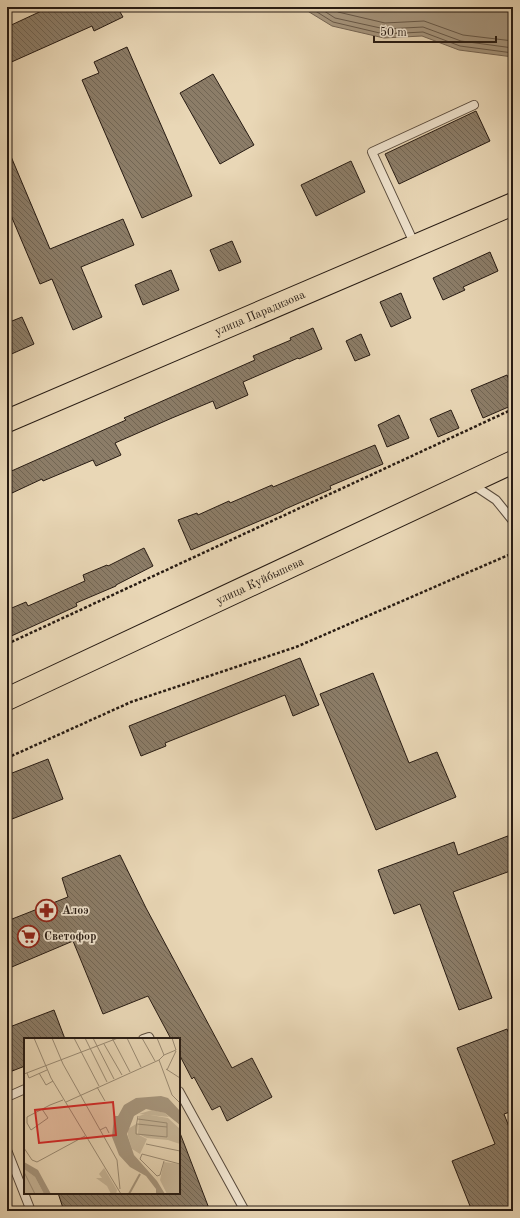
<svg xmlns="http://www.w3.org/2000/svg" width="520" height="1218" font-family="'Old Standard TT',serif">
<style>
.water{fill:#a7977f;stroke:#746554}
.lines{fill:none;stroke-linecap:round;stroke-linejoin:round}
.shore{stroke:#675949;stroke-width:1}
.building{fill:url(#building-back-hatch);stroke:#271b13}
.service-casing{stroke:#584a3c;stroke-width:10}
.trunk-casing{stroke:#271b13;stroke-width:24}
.path{stroke:#271b13;stroke-width:2.5;stroke-dasharray:3 2;stroke-linecap:butt}
.service{stroke:#f1e5d0;stroke-width:8}
.trunk{stroke:#e9d7b6;stroke-width:22}
.labels{text-anchor:middle;stroke-width:3.5;stroke-linejoin:round;paint-order:stroke}
.street-label{font-size:12px;fill:#271b13;stroke:#f1e5d0}
.poi-label{font-size:12px;font-weight:bold;fill:#271b13;stroke:#f1e5d0;text-anchor:start}
.inset-river{fill:none;stroke:#a7977f;stroke-width:2}
.inset-road{fill:none;stroke:#9b8c75;stroke-width:1}
.view{fill:#d62828;fill-opacity:0.15;stroke:#d62828;stroke-width:2}
.inset-edge{fill:none;stroke:#271b13;stroke-width:2}
</style>
<defs>
<pattern id="building-back-hatch" width="6" height="6" patternUnits="userSpaceOnUse"><rect width="6" height="6" fill="#8c7d68"/><path d="M-1 5l2 2M0 0l6 6M5-1l2 2" fill="none" stroke="#726654"/></pattern>
</defs>
<rect width="100%" height="100%" fill="#e9d7b6"/>
<filter id="stains"><feTurbulence type="fractalNoise" baseFrequency=".005" numOctaves="4"/><feColorMatrix values="0 0 0 0 .2 0 0 0 0 .09 0 0 0 0 .02 0 0 0 .5 -.17"/></filter>
<radialGradient id="worn" r=".72"><stop offset=".6" stop-color="#630" stop-opacity="0"/><stop offset="1" stop-color="#630" stop-opacity=".3"/></radialGradient>
<!-- water -->
<polygon class="water" points="301,7 513,7 513,57 459,50 422,36 384,38 332,26"/>
<g class="lines">
<!-- shore -->
<g class="shore">
<polyline points="309,7 333,22 384,34 423,32 460,46 513,53"/>
<polyline points="318,7 335,18 385,29 423,27 461,41 513,48"/>
<polyline points="330,7 338,12 385,23 424,21 463,35 513,41"/>
</g>
</g>
<!-- building -->
<g class="building">
<polygon points="50,7 117,7 123,17 94,31 92,26 7,64 7,27"/>
<polygon points="127,47 192,196 142,218 82,80 99,73 94,62"/>
<polygon points="213,74 254,145 220,164 180,93"/>
<polygon points="476,111 490,141 399,184 385,154"/>
<polygon points="7,147 50,249 123,219 134,245 81,267 102,317 73,330 52,279 40,284 7,206"/>
<polygon points="351,161 365,192 316,216 301,185"/>
<polygon points="232,241 241,262 219,271 210,250"/>
<polygon points="490,252 498,271 463,287 465,290 443,300 433,278"/>
<polygon points="171,270 179,290 143,305 135,285"/>
<polygon points="401,293 411,318 391,327 380,302"/>
<polygon points="22,317 34,344 7,356 7,323"/>
<polygon points="313,328 322,349 299,359 298,358 243,382 248,395 216,409 213,401 172,418 115,443 121,455 96,466 93,460 43,481 42,479 12,493 7,482 7,473 126,420 124,418 255,360 253,356 291,340 290,338"/>
<polygon points="361,334 370,355 355,361 346,341"/>
<polygon points="507,375 513,389 513,405 483,418 471,390"/>
<polygon points="451,410 459,428 438,437 430,419"/>
<polygon points="399,415 409,438 387,447 378,425"/>
<polygon points="375,445 383,464 330,486 331,489 283,510 283,511 191,550 178,520 197,513 198,515 229,501 230,503 272,485 273,487"/>
<polygon points="144,548 153,566 116,585 116,586 76,603 77,606 7,638 7,610 26,602 28,606 85,581 83,575 107,565 108,566"/>
<polygon points="300,658 319,705 293,716 285,695 165,743 166,746 141,756 129,726"/>
<polygon points="373,673 409,763 437,752 456,797 376,830 320,694"/>
<polygon points="48,759 63,799 7,821 7,775"/>
<polygon points="513,834 513,870 453,892 492,998 459,1010 420,904 394,914 378,870 454,842 458,855"/>
<polygon points="120,855 146,908 232,1068 252,1058 272,1097 227,1121 220,1106 212,1110 194,1077 192,1079 179,1054 179,1039 171,1039 148,996 103,1014 73,941 7,969 7,921 68,897 62,878"/>
<polygon points="54,1010 65,1039 25,1039 25,1066 7,1073 7,1028"/>
<polygon points="507,1029 513,1045 513,1111 504,1114 513,1137 513,1211 472,1211 452,1161 495,1144 457,1048"/>
<polygon points="179,1133 180,1133 210,1211 64,1211 58,1193 179,1193"/>
</g>
<g class="lines">
<defs>
<g id="service">
<polyline points="415,245 372,152 474,105"/>
<polyline points="472,484 496,500 513,521"/>
<polyline points="143,1039 149,1037 150,1039"/>
<polyline points="179,1091 245,1211"/>
<polyline points="7,1097 25,1089"/>
<polyline points="7,1150 31,1211"/>
</g>
<g id="trunk">
<path id="s1" d="M7 421 513 204"/>
<path id="s2" d="M7 699 513 462"/>
</g>
</defs>
<!-- service casing -->
<use href="#service" class="service-casing"/>
<!-- trunk casing -->
<use href="#trunk" class="trunk-casing"/>
<!-- path -->
<g class="path">
<polyline points="7,644 513,409"/>
<polyline points="7,758 131,702 296,647 513,553"/>
</g>
<!-- service -->
<use href="#service" class="service"/>
<!-- trunk -->
<use href="#trunk" class="trunk"/>
</g>
<!-- icons -->
<defs>
<symbol id="pharmacy-ring" viewBox="-11 -11 22 22"><circle r="9.5" fill="#f1e5d0" stroke="#8f2418" stroke-width="1.5"/><path d="M-2-6h4v4h4v4h-4v4h-4v-4h-4v-4h4Z" fill="#8f2418"/></symbol>
<symbol id="supermarket-ring" viewBox="-11 -11 22 22"><circle r="9.5" fill="#f1e5d0" stroke="#8f2418" stroke-width="1.5"/><path d="M-6-5.5h2.5l.6 2H6L4.5 2H-2.5L-4.4-4H-6ZM-1.5 3.2a1.3 1.3 0 1 0 .1 0ZM3 3.2a1.3 1.3 0 1 0 .1 0Z" fill="#8f2418"/></symbol>
</defs>
<g fill-rule="evenodd">
<use href="#pharmacy-ring" x="34" y="898" width="25" height="25"/>
<use href="#supermarket-ring" x="16" y="924" width="25" height="25"/>
</g>
<g class="labels">
<!-- street labels -->
<g class="street-label">
<text dy="4" stroke="none"><textPath href="#s1" startOffset="275">улица Парадизова</textPath></text>
<text dy="4" stroke="none"><textPath href="#s2" startOffset="279">улица Куйбышева</textPath></text>
</g>
<!-- poi labels -->
<g class="poi-label">
<text x="62" y="914">Алоэ</text>
<text x="44" y="940">Светофор</text>
</g>
</g>
<!-- overview -->
<g transform="translate(24 1038)">
<rect width="156" height="156" fill="#e9d7b6"/>
<path d="M128 72 141 75 145 79 115 76ZM112 86 114 87 113 96 123 101 116 116 108 111 104 98V91ZM140 124 156 126V156H143L136 142ZM80 130 93 152 92 156H87L83 148 72 140H78L75 136Z" fill="#c8b79a"/>
<path d="M121 76 144 80 156 91V106L144 102 123 100 114 96 115 78ZM0 131 11 139 20 156H0Z" fill="#c8b79a"/>
<path d="M137 58 144 60 156 73V87L141 75 122 71 110 78 103 96 110 117 133 143 141 156H132V151L122 138 106 129 95 117 88 99 90 78H94L100 67 112 60ZM0 124 14 132 27 156H20L11 139 0 131Z" fill="#a7977f"/>
<path class="inset-river" d="M105 156 116 136"/>
<path class="inset-road" d="M10 0 27 40 97 156M28 0 39 26 93 122 96 151M50 0 75 48M61 0 83 44M69 0 90 41M88 0 106 34M103 0 117 29M118 0 131 23M133 0 140 17M80 6 98 37M135 22 140 17 152 12 148 0M142 31 156 40M143 32 152 13M3 35 5 40 23 32M15 35 22 47 29 43M0 36 94 0M73 49 81 63M42 64 135 22 148 57 156 65M18 71 24 80 7 92 3 85V79L26 67 39 62M114 81 143 85V99L112 96V89L114 78M113 86 143 89M76 92 82 89 85 95M122 106 156 113M0 110 8 122 13 124 61 98M140 123 136 137 133 138 116 121 118 116 156 126M0 134 11 156"/>
<path class="view" d="M89 64 92 97 15 105 11 72Z"/>
<rect width="156" height="156" class="inset-edge"/>
</g>
<!-- margin -->
<rect width="520" height="1218" fill="none" stroke="#e9d7b6" stroke-width="24"/>
<rect x="8" y="8" width="504" height="1202" fill="none" stroke="#271b13" stroke-width="2"/>
<rect x="12" y="12" width="496" height="1194" fill="none" stroke="#271b13"/>
<!-- scale -->
<path d="M374 36v6h122v-6" fill="none" stroke="#271b13" stroke-width="2"/>
<text x="380" y="36" font-size="12" fill="#271b13" stroke="#f1e5d0" stroke-width="3" paint-order="stroke">50 m</text>
<rect width="100%" height="100%" filter="url(#stains)"/>
<rect width="100%" height="100%" fill="url(#worn)"/>
</svg>
